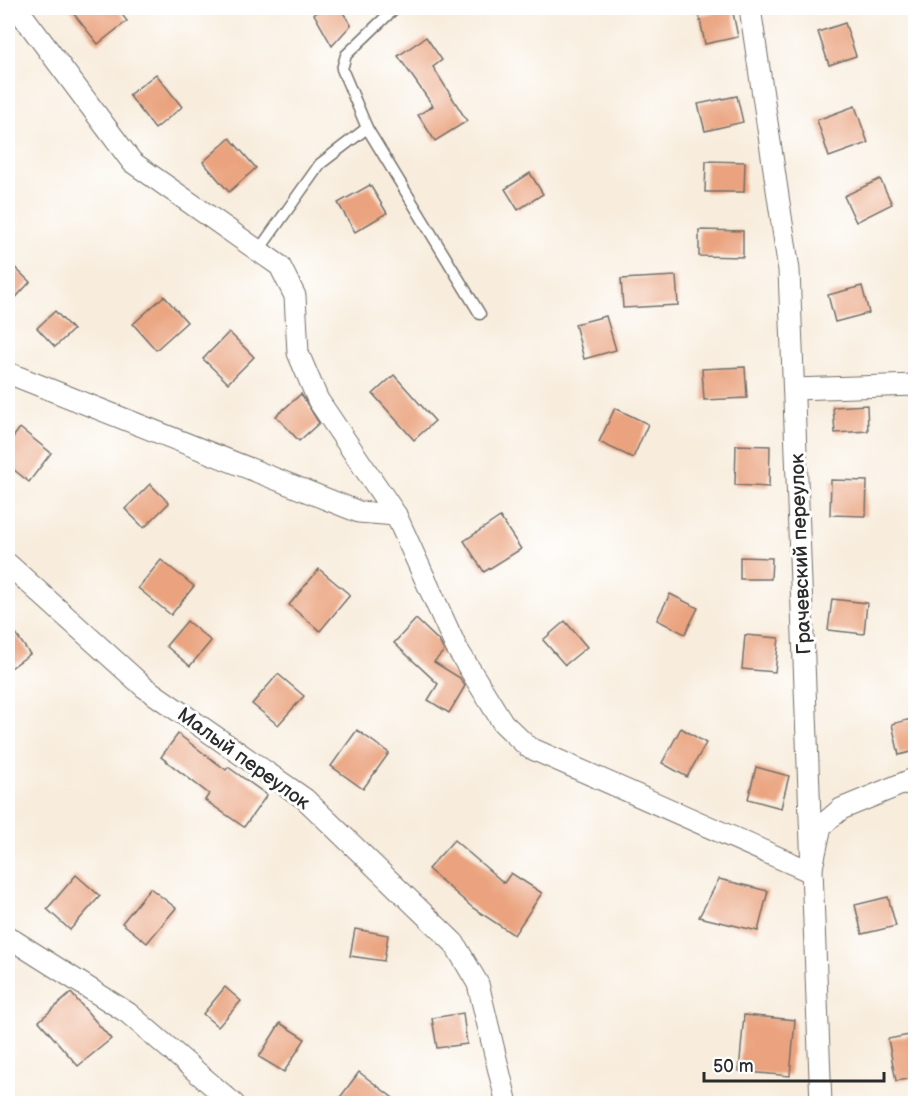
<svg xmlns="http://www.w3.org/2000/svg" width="923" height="1111" font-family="'Balsamiq Sans',sans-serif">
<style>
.building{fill:#eaa37e}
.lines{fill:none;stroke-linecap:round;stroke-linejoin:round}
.service-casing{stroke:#736f69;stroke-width:13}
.minor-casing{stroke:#736f69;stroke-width:23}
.service{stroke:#fff;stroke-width:10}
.minor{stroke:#fff;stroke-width:21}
.labels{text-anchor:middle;stroke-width:6;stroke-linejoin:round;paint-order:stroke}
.street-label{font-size:20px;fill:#2b2b2b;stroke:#fff}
</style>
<rect width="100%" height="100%" fill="#fff"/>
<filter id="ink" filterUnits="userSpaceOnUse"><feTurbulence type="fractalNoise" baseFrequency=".0167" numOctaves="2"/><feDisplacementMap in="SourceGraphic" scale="12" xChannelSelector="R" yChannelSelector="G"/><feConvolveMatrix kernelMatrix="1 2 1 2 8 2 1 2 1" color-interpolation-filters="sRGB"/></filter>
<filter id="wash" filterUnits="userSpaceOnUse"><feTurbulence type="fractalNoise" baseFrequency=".008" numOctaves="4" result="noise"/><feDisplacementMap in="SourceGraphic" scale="24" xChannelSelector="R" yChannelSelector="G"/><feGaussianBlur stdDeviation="1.35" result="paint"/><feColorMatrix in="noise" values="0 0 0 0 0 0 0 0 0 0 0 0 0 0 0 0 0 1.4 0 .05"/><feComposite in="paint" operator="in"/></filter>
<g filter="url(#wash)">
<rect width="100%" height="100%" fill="#f8eddd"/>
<g id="blocks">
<!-- building -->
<g class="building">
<polygon points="69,8 117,8 127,21 98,44"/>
<polygon points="326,8 340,8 351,25 332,46 314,14"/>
<polygon points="732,8 738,37 705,44 699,15"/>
<polygon points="845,23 856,56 829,65 818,32"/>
<polygon points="426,37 442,60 433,67 467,121 435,141 418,115 433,106 398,56"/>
<polygon points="156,74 182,107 155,129 129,95"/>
<polygon points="737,96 743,122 705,131 698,104"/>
<polygon points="855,106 868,143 829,157 817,120"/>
<polygon points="230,138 256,168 229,192 203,162"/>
<polygon points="706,161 745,162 744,192 705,192"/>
<polygon points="530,173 543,194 518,210 505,189"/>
<polygon points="880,179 892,204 856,222 844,196"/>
<polygon points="370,185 387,213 355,232 338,203"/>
<polygon points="699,230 743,231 743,257 699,256"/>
<polygon points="8,261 30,282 8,306"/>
<polygon points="676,276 678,305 623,308 621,279"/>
<polygon points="862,286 869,313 835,322 828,295"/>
<polygon points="164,296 187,322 156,350 133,324"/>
<polygon points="55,311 73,330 55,347 37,328"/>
<polygon points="606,316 616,350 584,359 575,324"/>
<polygon points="229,332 254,357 228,383 203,359"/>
<polygon points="745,367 747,398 704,400 702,369"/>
<polygon points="394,375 435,421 414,440 373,394"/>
<polygon points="301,394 319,423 299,441 276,416"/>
<polygon points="867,405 868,431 835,433 833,407"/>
<polygon points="615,408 648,424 633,458 599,442"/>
<polygon points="20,428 51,453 29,482 8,465 8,444"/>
<polygon points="736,445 770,446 769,487 735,485"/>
<polygon points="831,480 867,481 866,516 830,515"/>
<polygon points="150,484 169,503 144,528 125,509"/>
<polygon points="500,517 521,549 484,572 464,541"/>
<polygon points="740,557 772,558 771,579 740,579"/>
<polygon points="161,560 194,586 171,615 138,588"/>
<polygon points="319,569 350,595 320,631 289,605"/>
<polygon points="670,594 698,608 685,634 657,620"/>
<polygon points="832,599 867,603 864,634 828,630"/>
<polygon points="416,619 439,641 444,651 434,662 460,678 465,686 449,713 428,700 438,684 394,643"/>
<polygon points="187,621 211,641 190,666 166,646"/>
<polygon points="565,621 587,647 565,665 543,640"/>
<polygon points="8,623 30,654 8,670"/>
<polygon points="745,635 779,638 775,672 742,669"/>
<polygon points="278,674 304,696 278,725 252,704"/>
<polygon points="915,718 915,751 899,755 892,724"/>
<polygon points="681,728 706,743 687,777 662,763"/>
<polygon points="357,730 389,753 363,789 331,766"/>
<polygon points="178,734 226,770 228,767 267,795 244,827 205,800 209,794 161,757"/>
<polygon points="756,767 789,776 781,808 748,799"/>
<polygon points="454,840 504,883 511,873 542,893 514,935 473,908 428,869"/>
<polygon points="76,875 100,896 70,930 47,909"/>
<polygon points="719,879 768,891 758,931 699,917"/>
<polygon points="150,888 176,908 147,943 122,923"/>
<polygon points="888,897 896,926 862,934 855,905"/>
<polygon points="355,929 388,935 384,961 350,956"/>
<polygon points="225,987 241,1001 218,1027 203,1014"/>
<polygon points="71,993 111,1039 78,1066 39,1021"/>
<polygon points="463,1013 467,1044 437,1048 432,1018"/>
<polygon points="744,1015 795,1020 790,1076 739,1071"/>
<polygon points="280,1023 305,1039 284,1072 259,1057"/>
<polygon points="915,1034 915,1078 896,1081 888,1039"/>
<polygon points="359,1072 401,1104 335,1104"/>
</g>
</g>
</g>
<g filter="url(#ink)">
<use href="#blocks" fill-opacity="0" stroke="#736f69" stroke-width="1.5"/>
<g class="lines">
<defs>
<g id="service">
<polyline points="395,8 346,55 342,69 367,128 480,314"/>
<polyline points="259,250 320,164 367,128"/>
</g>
<g id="minor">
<polyline points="17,8 132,162 280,266 295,296 298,353 318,400 396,515 456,647 503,723 528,747 811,872 821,826 841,809 916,778"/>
<polyline points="750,8 789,270 821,1104"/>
<polyline points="8,373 359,512 396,515"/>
<polyline points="794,389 916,385"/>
<polyline points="8,564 144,687 305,799 454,943 478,984 507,1104"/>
<polyline points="8,937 128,1013 234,1104"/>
</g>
</defs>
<!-- service casing -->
<use href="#service" class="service-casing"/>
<!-- minor casing -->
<use href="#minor" class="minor-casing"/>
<!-- service -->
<use href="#service" class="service"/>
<!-- minor -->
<use href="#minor" class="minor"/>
</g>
</g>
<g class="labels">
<!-- street labels -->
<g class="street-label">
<text transform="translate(800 554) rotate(-92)" y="7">Грачевский переулок</text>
<text transform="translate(244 758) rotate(36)" y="7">Малый переулок</text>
</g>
</g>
<!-- margin -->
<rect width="923" height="1111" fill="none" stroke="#fff" stroke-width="30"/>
<!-- scale -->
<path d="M704 1072v9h180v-9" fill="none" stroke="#2b2b2b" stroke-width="3"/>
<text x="713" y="1072" font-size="18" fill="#2b2b2b" stroke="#ffffff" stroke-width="4.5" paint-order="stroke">50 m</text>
</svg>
